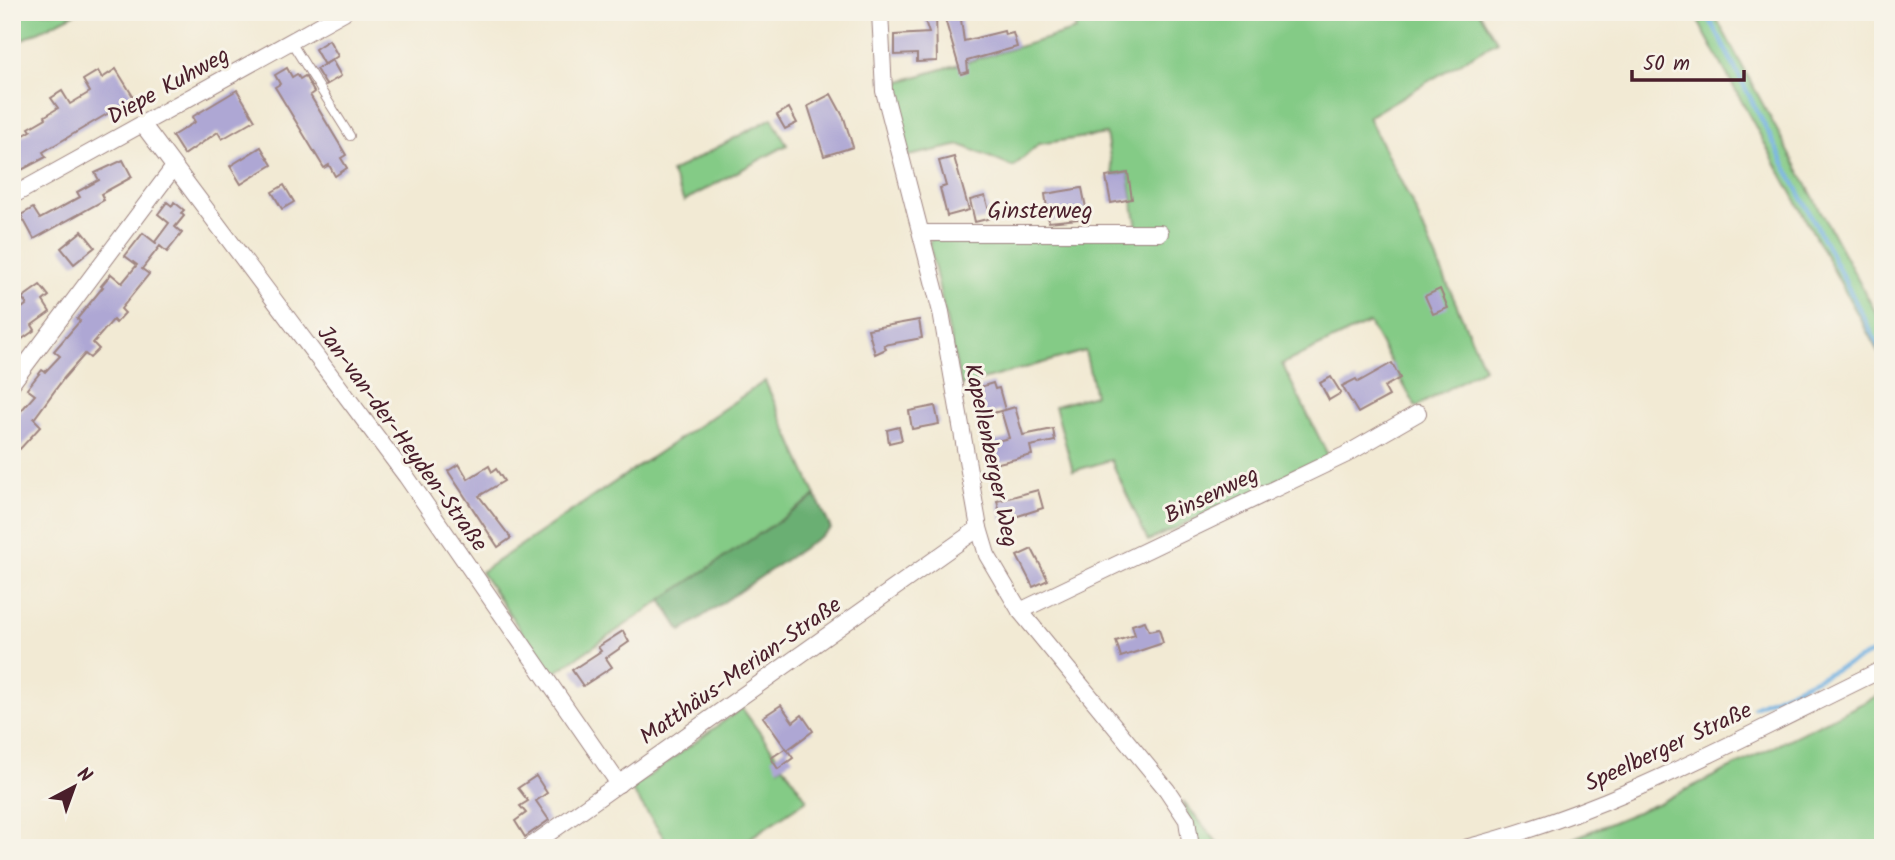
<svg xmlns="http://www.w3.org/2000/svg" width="1895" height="860" viewBox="0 0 1895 860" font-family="Kalam,sans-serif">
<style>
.green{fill:#84cb86;stroke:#677558;stroke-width:2}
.forest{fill:#6baf73;stroke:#5a674f;stroke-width:2}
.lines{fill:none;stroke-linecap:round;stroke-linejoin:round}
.stream{stroke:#6caee0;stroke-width:4.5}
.building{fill:#aea7d4}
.lane-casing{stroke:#9e8480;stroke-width:10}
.street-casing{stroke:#9e8480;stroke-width:18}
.lane{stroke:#fff;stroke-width:8}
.street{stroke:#fff;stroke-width:16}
.labels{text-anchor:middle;stroke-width:6;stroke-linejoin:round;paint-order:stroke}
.street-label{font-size:23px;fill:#4a1f2b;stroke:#f7f3e8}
</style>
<rect width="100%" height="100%" fill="#f7f3e8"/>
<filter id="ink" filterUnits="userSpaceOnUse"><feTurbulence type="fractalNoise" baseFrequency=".0143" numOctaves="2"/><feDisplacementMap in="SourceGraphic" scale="14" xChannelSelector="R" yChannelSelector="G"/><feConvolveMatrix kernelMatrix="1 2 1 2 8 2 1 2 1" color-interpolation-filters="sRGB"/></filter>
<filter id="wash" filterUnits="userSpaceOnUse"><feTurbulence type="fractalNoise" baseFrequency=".00686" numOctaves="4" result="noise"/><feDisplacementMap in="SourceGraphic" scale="28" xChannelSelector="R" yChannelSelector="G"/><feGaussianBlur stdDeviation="1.57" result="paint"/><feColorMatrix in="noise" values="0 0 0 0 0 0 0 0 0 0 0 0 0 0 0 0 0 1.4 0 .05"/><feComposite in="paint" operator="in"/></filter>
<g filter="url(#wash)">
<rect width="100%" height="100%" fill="#f2ead4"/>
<!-- green -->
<g class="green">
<polygon points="12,12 78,12 12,45"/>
<polygon points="1071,12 1479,12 1497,41 1368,117 1413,205 1484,368 1416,407 1369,323 1282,364 1329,457 1148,541 1111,460 1073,471 1055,406 1095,395 1085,351 961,386 929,243 933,237 1137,228 1128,173 1113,175 1106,134 1039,144 1013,167 961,145 908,156 891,84 1076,30"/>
<polygon points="1693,12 1713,12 1883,326 1883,361"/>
<polygon points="772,118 787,145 684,201 671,172"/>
<polygon points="765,381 816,496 551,675 481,572"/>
<polygon points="1883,693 1883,848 1550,848 1659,803"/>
<polygon points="742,708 776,755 779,768 783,765 807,800 735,848 671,848 631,789"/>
<polygon points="1183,801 1222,848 1198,848"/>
</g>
<!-- forest -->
<polygon class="forest" points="816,496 831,529 681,631 661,600"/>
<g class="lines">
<!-- stream -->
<g class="stream">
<polyline points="1706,12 1883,355"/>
<polyline points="1754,707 1883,648"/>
</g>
</g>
<g id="blocks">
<!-- building -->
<g class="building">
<polygon points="922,12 936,12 937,61 917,62 917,54 895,55 895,35 929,33"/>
<polygon points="943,12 960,12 964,41 1004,31 1005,35 1013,33 1017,47 967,61 968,72 961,74"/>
<polygon points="329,40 338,56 324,65 315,49"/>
<polygon points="332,60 341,76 326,85 316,69"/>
<polygon points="287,68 292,77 297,74 300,79 305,76 314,92 310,95 346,155 341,158 347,168 335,176 329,165 324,168 275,87 280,84 275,75"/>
<polygon points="116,69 134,98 43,152 46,157 12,175 12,142 31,131 29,128 46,118 45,116 58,108 51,98 62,91 70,104 90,92 83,80 98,71 102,78"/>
<polygon points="237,90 255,120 222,139 218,132 184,155 172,136 195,122 192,117"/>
<polygon points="831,94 844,118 853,147 824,156 808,106"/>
<polygon points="789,108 797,123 785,129 777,115"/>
<polygon points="261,147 272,165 241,184 230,166"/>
<polygon points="954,157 969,210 947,216 940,188 946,186 939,161"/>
<polygon points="123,160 132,177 101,194 104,200 34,239 21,215 33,208 40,219 80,197 77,192 99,180 95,173"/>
<polygon points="1128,173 1132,199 1111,203 1106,177"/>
<polygon points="284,185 294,202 282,209 272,192"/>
<polygon points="1082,188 1088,218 1049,222 1045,194"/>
<polygon points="985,196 991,218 975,222 970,200"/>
<polygon points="167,202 172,206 174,202 184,210 181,213 184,216 175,227 182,233 167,252 160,246 142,269 149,274 121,309 125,313 116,323 113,320 93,343 99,349 90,358 85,354 64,378 34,419 41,426 20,449 12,443 12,421 35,395 27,389 42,370 45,372 60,356 54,351 80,321 77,319 103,287 101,286 111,274 122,283 137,265 125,256 143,233 157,244 155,242 169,223 158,214"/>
<polygon points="82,231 95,247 74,264 61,248"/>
<polygon points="40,285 49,296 43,301 50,312 32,325 35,330 12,346 12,316 27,304 22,298"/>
<polygon points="1440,289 1448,308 1433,314 1425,296"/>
<polygon points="919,320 922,338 884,345 886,349 875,354 868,329"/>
<polygon points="1392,363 1400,378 1384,387 1389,396 1358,413 1342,386 1356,379 1358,382"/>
<polygon points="1331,377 1341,393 1329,400 1320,383"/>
<polygon points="993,383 995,389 999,388 1005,410 1015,407 1023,435 1053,429 1055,441 1030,446 1032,455 990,465 985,444 1009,438 1001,411 1004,410 982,416 976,395 979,394 977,388"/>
<polygon points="935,406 939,424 912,429 909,411"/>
<polygon points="899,427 902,440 889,443 887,430"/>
<polygon points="459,464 468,479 489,466 492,472 496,469 504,481 479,496 511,538 498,547 448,471"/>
<polygon points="1038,490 1043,508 1002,521 997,501"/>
<polygon points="1032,549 1048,580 1033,587 1017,556"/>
<polygon points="1145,621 1149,631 1159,629 1163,643 1121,657 1116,641 1135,635 1132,625"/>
<polygon points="623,631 629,642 606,658 612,667 583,686 572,670 601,651 598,647"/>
<polygon points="781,705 793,722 802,715 813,731 787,750 763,717"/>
<polygon points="786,748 793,758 778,769 771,758"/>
<polygon points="536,776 547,793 536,801 549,820 525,837 515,821 526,813 520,806 528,801 518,788"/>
</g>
</g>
</g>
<g filter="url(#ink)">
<use href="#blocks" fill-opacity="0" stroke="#9e8480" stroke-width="2"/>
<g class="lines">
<!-- lane casing -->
<g class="lane-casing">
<polyline id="lane" points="291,42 350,136"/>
</g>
<!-- street casing -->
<g class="street-casing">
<g id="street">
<polyline points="880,12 884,91 941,312 979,528 987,555 1020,611 1167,790 1187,820 1191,848"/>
<polyline points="143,125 406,476 619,784"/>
<polyline points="12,196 344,12"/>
<polyline points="921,233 1160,233"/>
<polyline points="12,383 174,167"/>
<polyline points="1020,611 1345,455 1418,413"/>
<polyline points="528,848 979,528"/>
<path d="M 1465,848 C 1613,811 1746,735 1883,669"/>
</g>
</g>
<!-- lane -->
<use href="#lane" class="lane"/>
<!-- street -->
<use href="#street" class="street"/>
</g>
</g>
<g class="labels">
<!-- street labels -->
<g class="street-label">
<text transform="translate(168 85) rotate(-29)" y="8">Diepe Kuhweg</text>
<text x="1040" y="218">Ginsterweg</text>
<text transform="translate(403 438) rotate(54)" y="8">Jan-van-der-Heyden-Straße</text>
<text transform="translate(992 455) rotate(78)" y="8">Kapellenberger Weg</text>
<text transform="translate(1211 494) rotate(-26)" y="8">Binsenweg</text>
<text transform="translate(740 670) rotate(-35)" y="8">Matthäus-Merian-Straße</text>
<text transform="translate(1668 746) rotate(-25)" y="8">Speelberger Straße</text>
</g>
</g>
<!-- margin -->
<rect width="1895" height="860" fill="none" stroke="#f7f3e8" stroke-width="42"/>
<!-- north arrow -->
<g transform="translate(74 787) rotate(41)" stroke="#f7f3e8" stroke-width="5" paint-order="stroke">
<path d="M0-5L12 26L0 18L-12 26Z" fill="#4a1f2b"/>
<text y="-10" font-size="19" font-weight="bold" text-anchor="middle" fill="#4a1f2b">N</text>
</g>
<!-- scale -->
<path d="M1632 70v10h112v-10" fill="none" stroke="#4a1f2b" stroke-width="3.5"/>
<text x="1643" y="70" font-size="21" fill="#4a1f2b" stroke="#f7f3e8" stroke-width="5" paint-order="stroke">50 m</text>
</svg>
